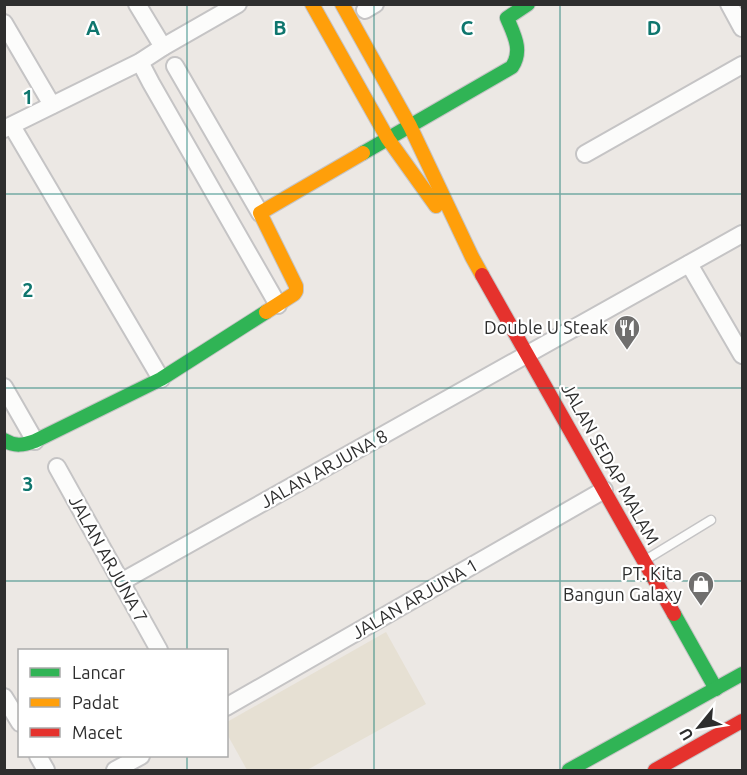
<svg xmlns="http://www.w3.org/2000/svg" width="747" height="775" viewBox="0 0 747 775" font-family="Ubuntu,sans-serif">
<style>
.education{fill:#e6e0d3}
.lines{fill:none;stroke-linecap:round;stroke-linejoin:round}
.lane-casing{stroke:#c5c4c5;stroke-width:11}
.street-casing{stroke:#c5c4c5;stroke-width:20}
.fast-casing{stroke:#c5c4c5;stroke-width:16}
.slow-casing{stroke:#c5c4c5;stroke-width:16}
.jam-casing{stroke:#c5c4c5;stroke-width:16}
.lane{stroke:#fcfcfb;stroke-width:8}
.street{stroke:#fcfcfb;stroke-width:16}
.fast{stroke:#30b455;stroke-width:14}
.slow{stroke:#ff9f0a;stroke-width:14}
.jam{stroke:#e5322d;stroke-width:14}
.grid{fill:none;stroke:#0f766e;stroke-width:1.5;stroke-opacity:0.55}
.labels{text-anchor:middle;stroke-width:4.5;stroke-linejoin:round;paint-order:stroke}
.poi-label{font-size:18px;fill:#2e2e2e;stroke:#fff;text-anchor:end}
.street-label{font-size:18px;fill:#2e2e2e;stroke:#fff}
.grid-label{font-size:20px;text-anchor:middle;font-weight:bold;fill:#0f766e;stroke:#fff;stroke-width:4.5;stroke-linejoin:round;paint-order:stroke}
</style>
<rect width="100%" height="100%" fill="#ece8e4"/>
<!-- education -->
<polygon class="education" points="386,632 426,704 307,770 247,770 227,734 227,722"/>
<g class="lines">
<!-- lane casing -->
<g class="lane-casing">
<polyline id="lane" points="647,559 711,520"/>
</g>
<!-- street casing -->
<g class="street-casing">
<g id="street">
<polyline points="137,4 163,47"/>
<polyline points="729,4 742,28"/>
<polyline points="365,10 375,4"/>
<polyline points="4,23 52,105"/>
<polyline points="140,62 151,83 278,305"/>
<polyline points="175,66 260,213"/>
<polyline points="12,126 161,379"/>
<polyline points="4,129 140,62 163,47 238,4"/>
<polyline points="585,154 742,65"/>
<polyline points="689,264 742,355"/>
<polyline points="4,387 35,441"/>
<polyline points="57,467 159,650"/>
<polyline points="121,582 742,234"/>
<polyline points="4,697 20,723"/>
<polyline points="226,707 604,490"/>
<polyline points="38,756 46,770"/>
<polyline points="115,770 141,756"/>
</g>
</g>
<!-- fast casing -->
<g class="fast-casing">
<g id="fast">
<path d="M 363,153 L 512,67 C 523,50 514,35 507,18 L 528,4"/>
<path d="M 4,440 C 15,447 24,445 35,441 L 161,379 L 266,312"/>
<polyline points="674,614 716,689"/>
<polyline points="569,770 742,674"/>
</g>
</g>
<!-- slow casing -->
<g class="slow-casing">
<g id="slow">
<polyline points="312,4 388,139 436,206"/>
<polyline points="342,4 410,126 472,257 482,275"/>
<polyline points="266,312 294,294 296,291 296,286 260,213 363,153"/>
</g>
</g>
<!-- jam casing -->
<g class="jam-casing">
<g id="jam">
<polyline points="482,275 674,614"/>
<polyline points="655,770 742,721"/>
</g>
</g>
<!-- lane -->
<use href="#lane" class="lane"/>
<!-- street -->
<use href="#street" class="street"/>
<!-- fast -->
<use href="#fast" class="fast"/>
<!-- slow -->
<use href="#slow" class="slow"/>
<!-- jam -->
<use href="#jam" class="jam"/>
</g>
<!-- grid -->
<path class="grid" d="M 187,4 L 187,650M 374,4 L 374,770M 560,4 L 560,770M 4,194 L 742,194M 4,388 L 742,388M 4,581 L 742,581M 187,756 L 187,770"/>
<!-- icons -->
<defs>
<g id="restaurant-pin" transform="scale(1.35)"><path d="M0 17L-7.5 6A9.5 9.5 0 1 1 7.5 6Z" fill="#706f6e" stroke="#fff"/><path d="M-5-6h1v4h1v-4h1v4h1v-4h1v5L-1.5 .5V6h-2V.5L-5-1ZM5-6V6H3V1.5H1.5Q1.5-4 5-6Z" fill="#fff"/></g>
<g id="shop-pin" transform="scale(1.35)"><path d="M0 17L-7.5 6A9.5 9.5 0 1 1 7.5 6Z" fill="#706f6e" stroke="#fff"/><path d="M-5-2.5h2.3a2.7 3.5 0 0 1 5.4 0H5L5.5 6h-11ZM-1.5-2.5h3a1.5 2.3 0 0 0-3 0Z" fill="#fff"/></g>
</defs>
<g fill-rule="evenodd">
<use href="#restaurant-pin" x="627" y="328"/>
<use href="#shop-pin" x="701" y="584"/>
</g>
<g class="labels">
<!-- poi labels -->
<g class="poi-label">
<text x="608" y="334">Double U Steak</text>
<text x="682" y="580">PT. Kita<tspan x="682" dy="21">Bangun Galaxy</tspan></text>
</g>
<!-- street labels -->
<g class="street-label">
<text transform="translate(610 464) rotate(61)" y="6">JALAN SEDAP MALAM</text>
<text transform="translate(324 469) rotate(-29)" y="6">JALAN ARJUNA 8</text>
<text transform="translate(108 559) rotate(61)" y="6">JALAN ARJUNA 7</text>
<text transform="translate(415 599) rotate(-30)" y="6">JALAN ARJUNA 1</text>
</g>
</g>
<g class="grid-label">
<text x="93" y="35">A</text>
<text x="280" y="35">B</text>
<text x="467" y="35">C</text>
<text x="654" y="35">D</text>
<text x="28" y="104">1</text>
<text x="28" y="297">2</text>
<text x="28" y="491">3</text>
</g>
<!-- border -->
<rect width="747" height="775" fill="none" stroke="#2e2e2e" stroke-width="12"/>
<!-- legend -->
<rect x="18" y="649" width="210" height="108" fill="#ffffff" stroke="#ababab" stroke-width="1.5"/>
<rect x="30" y="668" width="30" height="9" fill="#30b455" stroke="#ababab" stroke-width="1.5"/>
<text x="72" y="679" font-size="18" fill="#2e2e2e">Lancar</text>
<rect x="30" y="698" width="30" height="9" fill="#ff9f0a" stroke="#ababab" stroke-width="1.5"/>
<text x="72" y="709" font-size="18" fill="#2e2e2e">Padat</text>
<rect x="30" y="728" width="30" height="9" fill="#e5322d" stroke="#ababab" stroke-width="1.5"/>
<text x="72" y="739" font-size="18" fill="#2e2e2e">Macet</text>
<!-- north arrow -->
<g transform="translate(699 727) rotate(240)" stroke="#ffffff" stroke-width="4.5" paint-order="stroke">
<path d="M0-4.5L10 22L0 15L-10 22Z" fill="#2e2e2e"/>
<text y="-9" font-size="16" font-weight="bold" text-anchor="middle" fill="#2e2e2e">U</text>
</g>
</svg>
